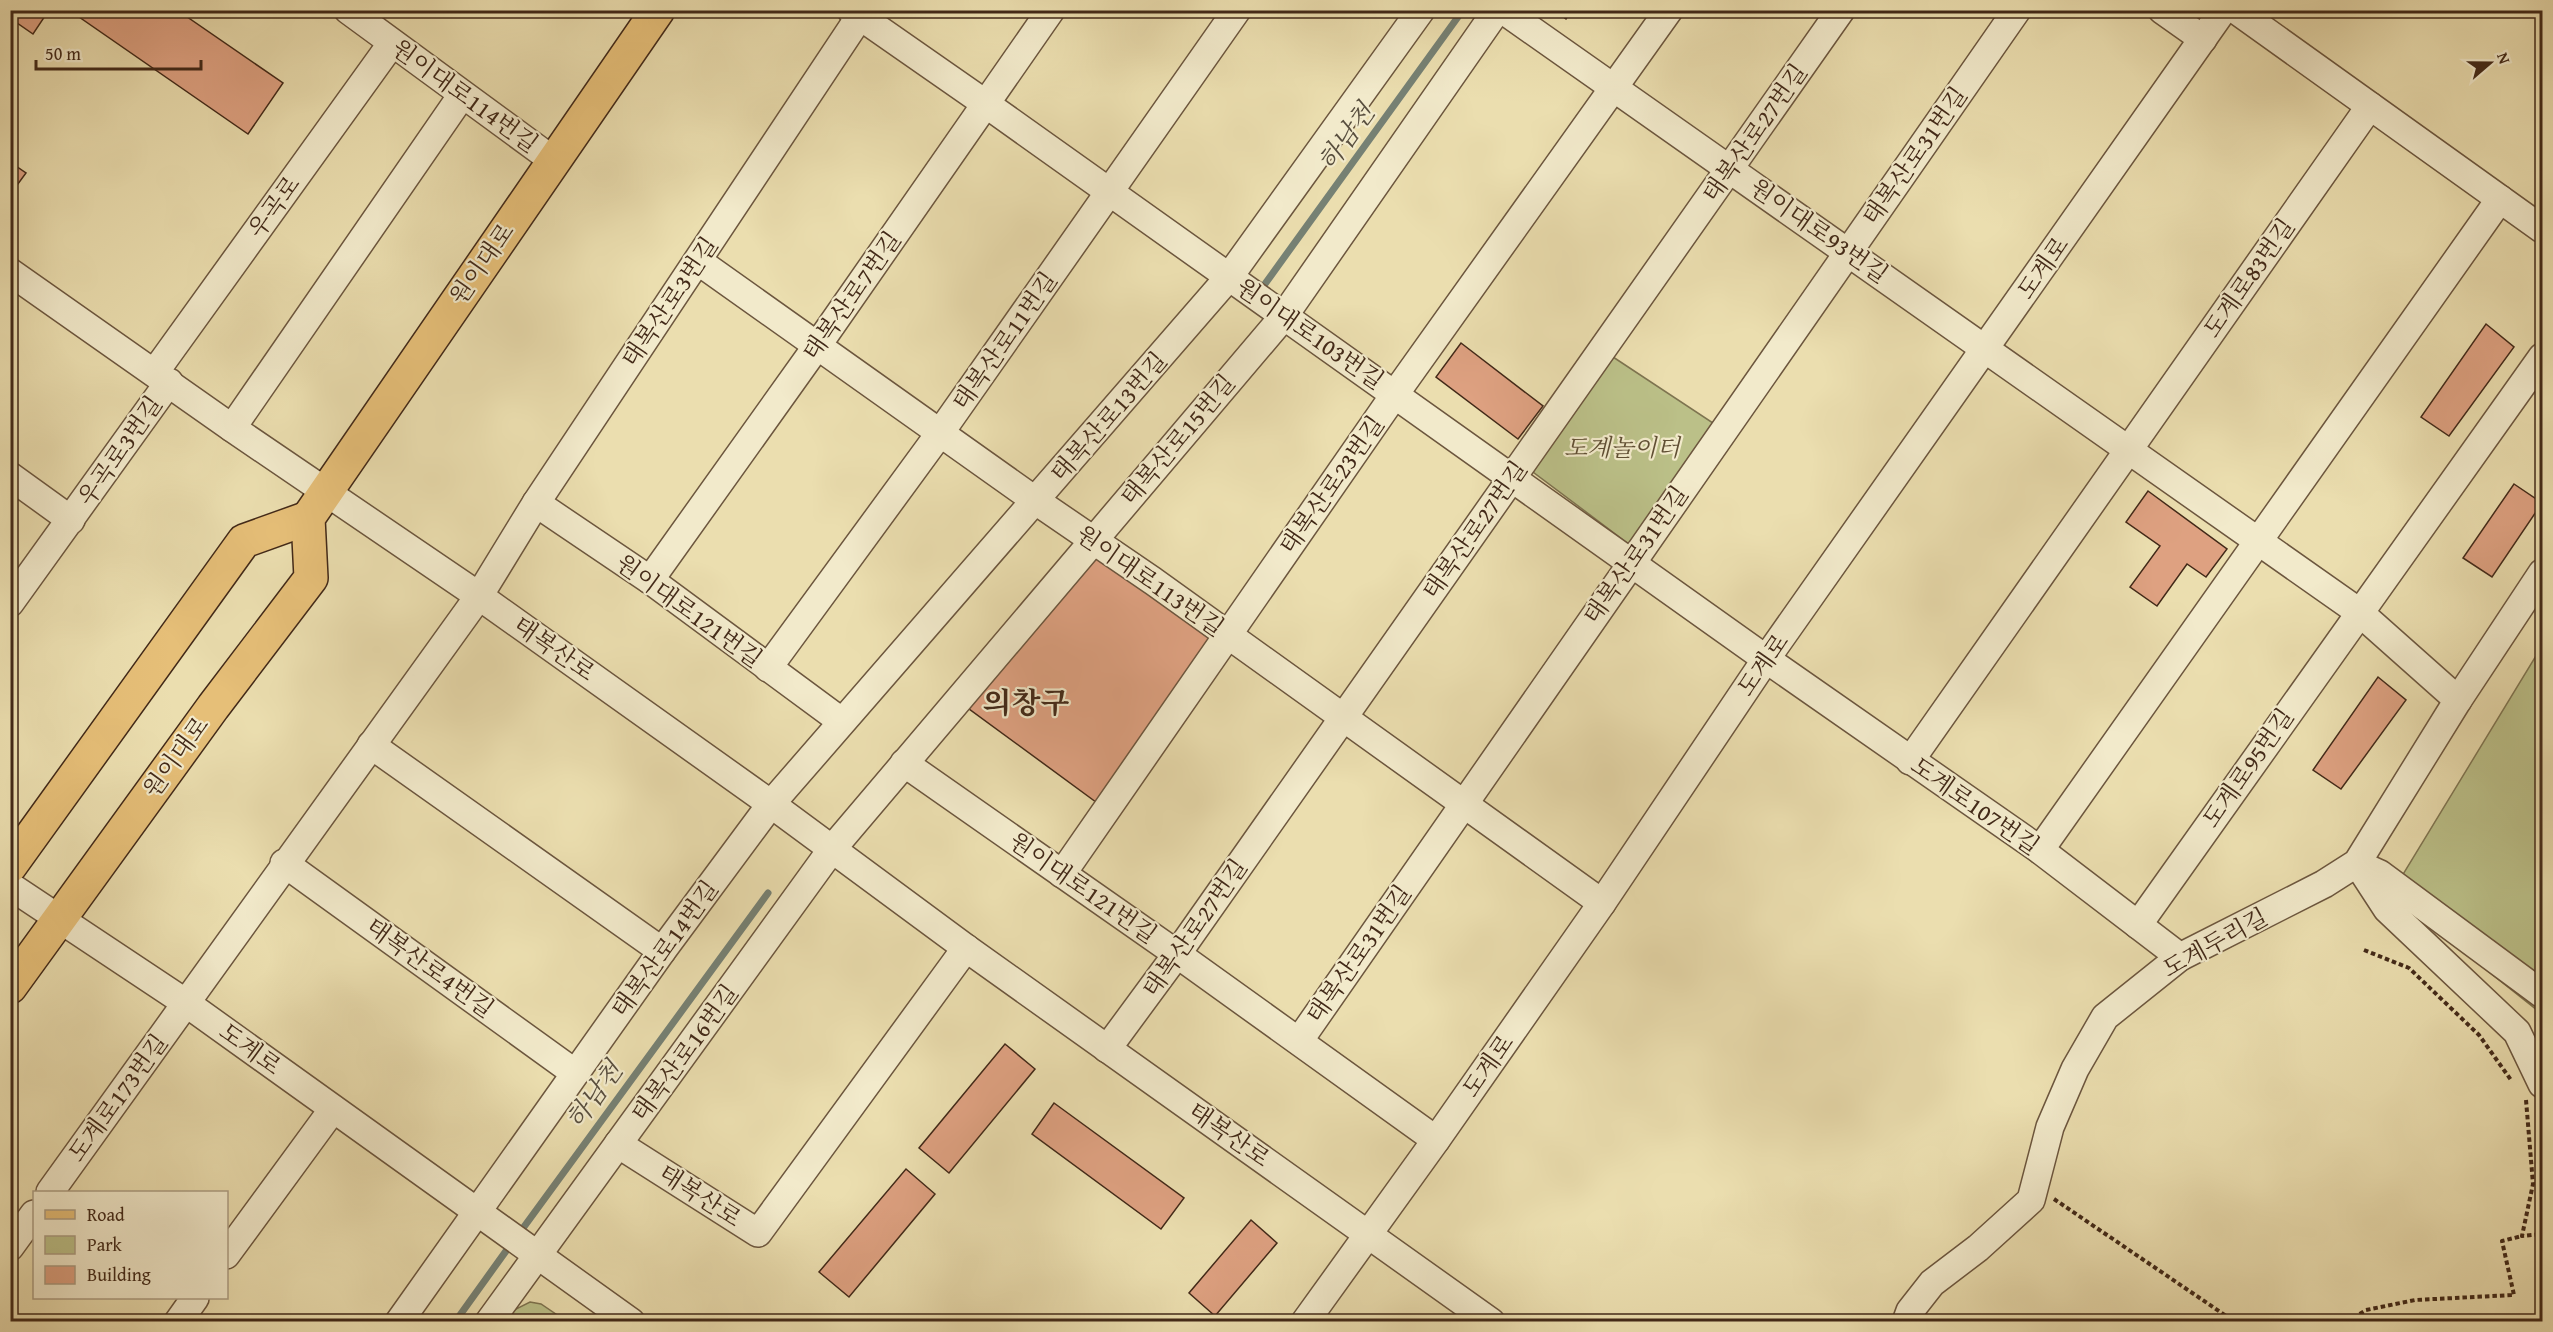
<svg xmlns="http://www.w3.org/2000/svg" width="2553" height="1332" viewBox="0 0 2553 1332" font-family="'Gentium Book Plus','Noto Serif KR',serif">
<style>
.green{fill:#bbc088;stroke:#7e7450;stroke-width:1.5}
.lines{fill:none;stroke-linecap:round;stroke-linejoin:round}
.stream{stroke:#768174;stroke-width:7}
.building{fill:#dea181;stroke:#422918;stroke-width:1.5}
.minor-casing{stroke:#6c563e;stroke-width:30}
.major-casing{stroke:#422918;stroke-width:36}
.path{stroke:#422918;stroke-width:4;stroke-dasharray:4.5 3;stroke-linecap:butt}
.minor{stroke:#f2eacb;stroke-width:27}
.major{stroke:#e6bf78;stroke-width:33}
.labels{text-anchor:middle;stroke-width:4.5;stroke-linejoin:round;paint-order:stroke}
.street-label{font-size:24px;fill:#422918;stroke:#f2eacb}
.park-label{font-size:24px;font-style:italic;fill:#604f34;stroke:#f2eacb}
.water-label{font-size:26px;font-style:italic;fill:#584e3e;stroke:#f2eacb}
.district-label{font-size:30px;font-weight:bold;fill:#422918;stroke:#f2eacb}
</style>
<rect width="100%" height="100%" fill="#ebdeaf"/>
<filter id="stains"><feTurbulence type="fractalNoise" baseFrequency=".00333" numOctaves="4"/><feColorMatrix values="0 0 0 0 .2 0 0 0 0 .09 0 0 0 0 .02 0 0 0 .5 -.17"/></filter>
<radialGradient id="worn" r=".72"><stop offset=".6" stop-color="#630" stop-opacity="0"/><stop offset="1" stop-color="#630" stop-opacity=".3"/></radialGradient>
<!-- green -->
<g class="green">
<polygon points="1610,355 1713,423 1630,545 1533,472"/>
<polygon points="2542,646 2542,1014 2391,894"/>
<polygon points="530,1302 541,1304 566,1321 507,1321 514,1310"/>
</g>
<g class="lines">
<!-- stream -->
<g class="stream">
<polyline points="1262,288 1463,10"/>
<polyline points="518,1235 768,893"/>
<polyline points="455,1322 511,1244"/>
</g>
</g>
<!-- building -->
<g class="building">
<polygon points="10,10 49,10 33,34 10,18"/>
<polygon points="69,10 177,10 283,83 248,134"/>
<polygon points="1554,10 1572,10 1566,19"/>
<polygon points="10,162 26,173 12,192 10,192"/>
<polygon points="2486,324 2514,347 2449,436 2421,417"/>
<polygon points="1461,343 1543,406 1518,439 1436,377"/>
<polygon points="2514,484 2542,503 2492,577 2463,558"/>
<polygon points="2148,491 2227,549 2206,577 2187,564 2157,606 2130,587 2160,546 2126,522"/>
<polygon points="1096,545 1221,634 1100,805 961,703"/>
<polygon points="2378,677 2406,700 2341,789 2313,770"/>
<polygon points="1005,1044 1035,1069 949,1173 919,1148"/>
<polygon points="1054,1103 1184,1198 1161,1229 1032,1134"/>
<polygon points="906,1169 935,1194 849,1297 819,1272"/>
<polygon points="1251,1220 1277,1243 1215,1316 1189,1293"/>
</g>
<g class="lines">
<!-- minor casing -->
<g class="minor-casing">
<g id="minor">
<polyline points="348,10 554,161"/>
<polyline points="851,10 986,104 1766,659 2040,850 2180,957"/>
<polyline points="1503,10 2359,612 2458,700"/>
<polyline points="2162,10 2203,39"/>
<polyline points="2236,10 2542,229"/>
<polyline points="698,261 1036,501 1153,581 1602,903"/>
<polyline points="10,272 232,428 479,596 771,804 966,948 1491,1322"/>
<polyline points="155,372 392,43"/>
<polyline points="232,428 462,95"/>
<polyline points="10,476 71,520"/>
<polyline points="536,503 650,580 841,721"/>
<polyline points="650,580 817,346 1051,10"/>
<polyline points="10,603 169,382"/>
<polyline points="768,668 940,433 1237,10"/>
<polyline points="371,745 662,951"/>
<polyline points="1910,761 2370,106"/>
<polyline points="904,763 1177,954 1436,1140"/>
<polyline points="2040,850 2500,199"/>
<polyline points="284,863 575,1073"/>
<polyline points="2357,863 2387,909 2517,1032 2542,1084"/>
<polyline points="2360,865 2380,874 2542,994"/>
<polyline points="1062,874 1395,394 1669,10"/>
<polyline points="10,886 186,1003 631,1322"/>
<polyline points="2138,925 2542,357"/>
<polyline points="1299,1041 2017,10"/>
<polyline points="1107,1049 1177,954 1841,10"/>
<polyline points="618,1144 758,1233 966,948"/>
<polyline points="50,1192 479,596 536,503 864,10"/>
<polyline points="10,1247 34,1214"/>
<polyline points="226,1255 333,1109"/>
<polyline points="178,1322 195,1298"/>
<polyline points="399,1322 662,951 771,804 1229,277 1421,10"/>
<polyline points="489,1322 832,849 1284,316 1497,10"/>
<polyline points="1305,1322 1436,1140 1602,903 1766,659 2223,10"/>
<polyline points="1906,1322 1910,1311 1932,1283 1978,1248 2031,1200 2050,1127 2075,1069 2105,1017 2180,957 2324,884 2357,863 2458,700 2542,573"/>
</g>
</g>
<!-- major casing -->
<g class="major-casing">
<g id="major">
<polyline points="10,866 244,541 308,518"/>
<polyline points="10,987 213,707 311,578 308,518 658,10"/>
</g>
</g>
<!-- path -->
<g class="path">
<polyline points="2364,950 2409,968 2479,1035 2511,1080"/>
<polyline points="2526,1100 2533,1184 2522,1236 2542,1234"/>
<polyline points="2054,1199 2235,1322"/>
<polyline points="2347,1322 2366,1310 2415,1300 2514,1295 2502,1241 2522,1236"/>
</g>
<!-- minor -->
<use href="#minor" class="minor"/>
<!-- major -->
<use href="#major" class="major"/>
</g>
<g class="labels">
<!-- street labels -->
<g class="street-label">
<text transform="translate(465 96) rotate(36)" y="8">원이대로114번길</text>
<text transform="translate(1755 133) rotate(-55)" y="8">태복산로27번길</text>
<text transform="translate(1915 156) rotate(-55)" y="8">태복산로31번길</text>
<text transform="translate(274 207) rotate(-54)" y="8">우곡로</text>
<text transform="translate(1819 231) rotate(35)" y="8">원이대로93번길</text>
<text transform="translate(482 264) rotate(-55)" y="8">원이대로</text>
<text transform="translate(2043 268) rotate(-55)" y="8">도계로</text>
<text transform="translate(2249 278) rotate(-55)" y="8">도계로83번길</text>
<text transform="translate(852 296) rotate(-55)" y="8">태복산로7번길</text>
<text transform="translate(670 302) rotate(-56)" y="8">태복산로3번길</text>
<text transform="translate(1310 334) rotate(35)" y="8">원이대로103번길</text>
<text transform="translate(1005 341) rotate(-55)" y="8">태복산로11번길</text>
<text transform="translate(1109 417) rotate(-49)" y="8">태복산로13번길</text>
<text transform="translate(1178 440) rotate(-50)" y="8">태복산로15번길</text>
<text transform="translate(120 451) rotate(-55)" y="8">우곡로3번길</text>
<text transform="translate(1332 485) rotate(-55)" y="8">태복산로23번길</text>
<text transform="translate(1475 530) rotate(-55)" y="8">태복산로27번길</text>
<text transform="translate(1636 555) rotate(-55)" y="8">태복산로31번길</text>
<text transform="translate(1150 581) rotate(35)" y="8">원이대로113번길</text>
<text transform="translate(689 611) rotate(36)" y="8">원이대로121번길</text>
<text transform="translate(554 649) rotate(35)" y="8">태복산로</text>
<text transform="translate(1763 665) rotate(-55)" y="8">도계로</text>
<text transform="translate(176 757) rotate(-54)" y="8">원이대로</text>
<text transform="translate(2248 768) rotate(-55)" y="8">도계로95번길</text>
<text transform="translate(1975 806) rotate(35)" y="8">도계로107번길</text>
<text transform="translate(1083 888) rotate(35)" y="8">원이대로121번길</text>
<text transform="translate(1195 928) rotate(-55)" y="8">태복산로27번길</text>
<text transform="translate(2215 943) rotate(-29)" y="8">도계두리길</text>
<text transform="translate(665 949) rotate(-54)" y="8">태복산로14번길</text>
<text transform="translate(1359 954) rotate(-55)" y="8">태복산로31번길</text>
<text transform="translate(430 968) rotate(36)" y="8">태복산로4번길</text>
<text transform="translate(250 1049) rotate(36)" y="8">도계로</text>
<text transform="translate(685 1053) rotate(-54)" y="8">태복산로16번길</text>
<text transform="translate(1488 1066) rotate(-55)" y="8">도계로</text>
<text transform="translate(118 1098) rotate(-54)" y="8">도계로173번길</text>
<text transform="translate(1229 1135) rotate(35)" y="8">태복산로</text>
<text transform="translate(700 1196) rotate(33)" y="8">태복산로</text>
</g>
<!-- park labels -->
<g class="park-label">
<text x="1622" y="456">도계놀이터</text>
</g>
<!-- water labels -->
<g class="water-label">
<text transform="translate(1346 137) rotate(-54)" y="9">하남천</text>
<text transform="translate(594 1095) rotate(-54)" y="9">하남천</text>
</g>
<!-- district labels -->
<g class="district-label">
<text x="1026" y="713">의창구</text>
</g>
</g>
<!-- margin -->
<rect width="2553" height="1332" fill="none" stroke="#ebdeaf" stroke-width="36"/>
<rect x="12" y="12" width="2529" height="1308" fill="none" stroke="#422918" stroke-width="3"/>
<rect x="18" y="18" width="2517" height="1296" fill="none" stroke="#422918" stroke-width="1.5"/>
<!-- legend -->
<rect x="33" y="1191" width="195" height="108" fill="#f2eacb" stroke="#ac9d83" stroke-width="1.5"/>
<rect x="45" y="1210" width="30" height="9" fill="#e6bf78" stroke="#ac9d83" stroke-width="1.5"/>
<text x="87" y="1221" font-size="18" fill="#422918">Road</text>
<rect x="45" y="1236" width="30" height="18" fill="#bbc088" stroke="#ac9d83" stroke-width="1.5"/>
<text x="87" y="1251" font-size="18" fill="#422918">Park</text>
<rect x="45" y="1266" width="30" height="18" fill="#dea181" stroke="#ac9d83" stroke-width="1.5"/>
<text x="87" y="1281" font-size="18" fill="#422918">Building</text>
<!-- north arrow -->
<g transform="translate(2490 63) rotate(70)" stroke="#f2eacb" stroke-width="4.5" paint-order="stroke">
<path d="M0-4.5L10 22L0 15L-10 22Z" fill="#422918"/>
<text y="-9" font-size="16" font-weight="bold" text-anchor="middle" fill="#422918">N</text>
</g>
<!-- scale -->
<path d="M36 60v9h165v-9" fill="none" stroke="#422918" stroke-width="3"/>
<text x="45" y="60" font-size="18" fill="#422918" stroke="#f2eacb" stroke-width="4.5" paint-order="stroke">50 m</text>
<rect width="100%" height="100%" filter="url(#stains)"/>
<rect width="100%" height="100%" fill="url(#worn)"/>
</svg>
